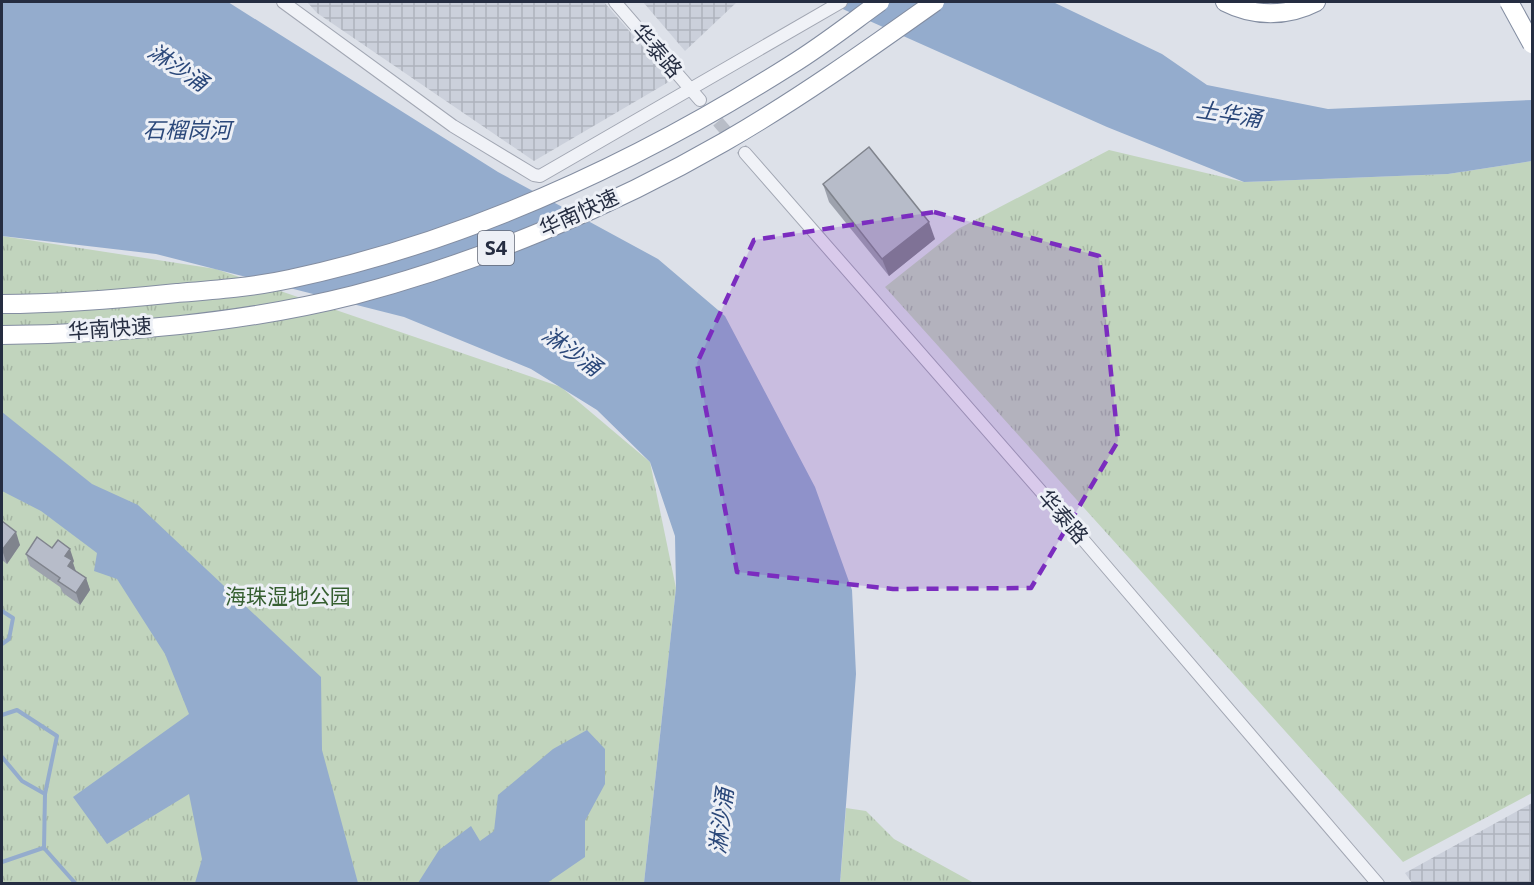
<svg xmlns="http://www.w3.org/2000/svg" width="1534" height="885" viewBox="0 0 1534 885" font-family="'Open Sans','Noto Sans SC',sans-serif">
<style>
.industrial{fill:url(#industrial-grid)}
.park{fill:url(#park-tufts)}
.water{fill:#94accd}
.lines{fill:none;stroke-linecap:round;stroke-linejoin:round}
.stream{stroke:#94accd;stroke-width:4}
.minor-tunnel{stroke:#b8bdc7;stroke-width:12;stroke-dasharray:12 6;stroke-linecap:butt}
.minor-casing{stroke:#a2a7b3;stroke-width:14}
.highway-casing{stroke:#838da1;stroke-width:20}
.minor{stroke:#f0f2f7;stroke-width:12}
.highway{stroke:#fff;stroke-width:18}
.highway-bridge-casing{stroke:#838da1;stroke-width:20;stroke-linecap:butt}
.highway-bridge{stroke:#fff;stroke-width:18}
.wall{fill:#9da2ad}
.shaded-wall{fill:#80848d}
.building{fill:#b7bcc9;stroke:#80848d;stroke-width:1.5}
.marked{fill:#7b2cbf;fill-opacity:0.2;stroke:#7b2cbf;stroke-width:4.5;stroke-dasharray:12 8;stroke-linejoin:round}
.labels{text-anchor:middle;stroke-width:6;stroke-linejoin:round;paint-order:stroke}
.shield{fill:#edf0f6;stroke:#616877;stroke-width:1.5}
.shield-label{font-size:20px;font-weight:bold;fill:#252d41}
.street-label{font-size:21px;fill:#252d41;stroke:#edf0f6}
.park-label{font-size:21px;fill:#365f31;stroke:#edf0f6}
.water-label{font-size:22px;font-style:italic;fill:#2b487a;stroke:#edf0f6}
</style>
<defs>
<pattern id="industrial-grid" width="8" height="8" patternUnits="userSpaceOnUse" patternTransform="scale(1.5)"><rect width="8" height="8" fill="#cbd0db"/><path d="M0 4h8M4 0v8" fill="none" stroke="#aeb3bd"/></pattern>
<pattern id="park-tufts" width="24" height="20" patternUnits="userSpaceOnUse" patternTransform="scale(1.5)"><rect width="24" height="20" fill="#c1d4bd"/><path d="M3 7l-1-3M5 7V3M7 7l1-3M15 17l-1-3M17 17v-4M19 17l1-3" fill="none" stroke="#a6b6a4"/></pattern>
</defs>
<rect width="100%" height="100%" fill="#dde1e9"/>
<!-- industrial -->
<g class="industrial">
<polygon points="307,2 604,2 672,80 534,161 317,13"/>
<polygon points="643,2 737,2 685,51"/>
<polygon points="1532,803 1532,883 1412,883 1405,873"/>
</g>
<!-- park -->
<g class="park">
<polygon points="1109,150 1244,182 1448,174 1532,161 1532,793 1403,862 885,287 958,229"/>
<polygon points="2,236 216,269 561,387 650,462 676,588 644,883 2,884"/>
<polygon points="846,808 866,811 894,839 974,883 840,884"/>
</g>
<!-- water -->
<g class="water">
<polygon points="2,2 228,2 498,172 658,259 725,316 815,487 852,590 856,674 840,883 644,883 676,588 675,536 650,462 597,410 531,369 404,317 156,254 2,236"/>
<polygon points="827,2 1053,2 1162,54 1207,85 1328,109 1532,100 1532,161 1448,174 1244,182 1107,127"/>
<polygon points="2,412 92,484 138,505 321,677 322,750 358,883 195,883 202,859 189,794 107,844 73,797 189,714 165,654 117,579 94,571 97,553 41,511 2,491"/>
<polygon points="587,730 605,749 605,784 585,821 585,857 547,883 418,883 439,850 471,826 480,841 494,831 498,795 553,749"/>
</g>
<g class="lines">
<!-- stream -->
<g class="stream">
<polyline points="2,611 13,618 9,639 2,644"/>
<polyline points="2,715 17,710 57,736 45,794"/>
<polyline points="2,757 22,781 45,794 44,848 76,884"/>
<polyline points="2,862 43,848"/>
</g>
<!-- minor-tunnel -->
<polyline class="minor-tunnel" points="706,108 745,153"/>
<!-- minor casing -->
<g class="minor-casing">
<g id="minor">
<polyline points="283,2 453,126 534,175 540,176 841,2"/>
<polyline points="615,2 700,100"/>
<polyline points="745,153 1080,536 1378,884"/>
</g>
</g>
<!-- highway casing -->
<g class="highway-casing">
<path id="highway" d="M 1225,2 C 1254,17 1287,17 1316,2"/>
</g>
<!-- minor -->
<use href="#minor" class="minor"/>
<!-- highway -->
<use href="#highway" class="highway"/>
<!-- highway-bridge casing -->
<g class="highway-bridge-casing">
<g id="highway-bridge">
<polyline points="1509,2 1532,44"/>
<path d="M 2,304 C 60,304 119,299 177,293 C 215,290 254,287 290,279 C 468,241 638,162 791,65 C 822,46 851,23 880,2"/>
<path d="M 2,335 C 115,334 244,323 354,295 C 480,262 611,207 724,142 C 797,100 866,51 935,2"/>
</g>
</g>
<!-- highway-bridge -->
<use href="#highway-bridge" class="highway-bridge"/>
</g>
<!-- wall -->
<g class="wall">
<polygon points="823,184 935,239 889,276 829,202"/>
<polygon points="2,521 20,545 7,564 2,560"/>
<polygon points="26,554 74,561 73,563 76,571 86,578 90,590 80,605 63,593 60,587 30,566"/>
</g>
<!-- shaded-wall -->
<g class="shaded-wall">
<polygon points="929,222 935,239 889,276 882,259"/>
<polygon points="16,532 20,545 7,564 2,550"/>
<polygon points="70,549 74,561 73,563 76,572 68,566 65,556"/>
<polygon points="86,578 90,590 80,605 76,593"/>
</g>
<!-- building -->
<g class="building">
<polygon points="869,147 929,222 882,259 823,184"/>
<polygon points="2,521 16,532 2,550"/>
<polygon points="37,537 52,548 58,540 70,549 65,556 72,560 68,566 86,578 76,593 58,581 60,578 26,554"/>
</g>
<!-- marked area -->
<path class="marked" d="M 934,212 L 1099,256 L 1118,441 L 1031,588 L 893,589 L 737,572 L 697,363 L 754,240 Z"/>
<g class="labels">
<!-- shield labels -->
<rect class="shield" x="478" y="231" width="36" height="34" rx="4.5"/>
<g class="shield-label">
<text x="496" y="255">S4</text>
</g>
<!-- street labels -->
<g class="street-label">
<text transform="translate(657 51) rotate(49)" y="7">华泰路</text>
<text transform="translate(579 213) rotate(-24)" y="7">华南快速</text>
<text transform="translate(110 329) rotate(-4)" y="7">华南快速</text>
<text transform="translate(1063 517) rotate(49)" y="7">华泰路</text>
</g>
<!-- park labels -->
<g class="park-label">
<text x="288" y="604">海珠湿地公园</text>
</g>
<!-- water labels -->
<g class="water-label">
<text transform="translate(178 67) rotate(34)" y="8">淋沙涌</text>
<text transform="translate(1229 114) rotate(9)" y="8">土华涌</text>
<text x="187" y="138">石榴岗河</text>
<text transform="translate(572 351) rotate(36)" y="8">淋沙涌</text>
<text transform="translate(721 821) rotate(-83)" y="8">淋沙涌</text>
</g>
</g>
<!-- border -->
<rect width="1534" height="885" fill="none" stroke="#252d41" stroke-width="6"/>
</svg>
